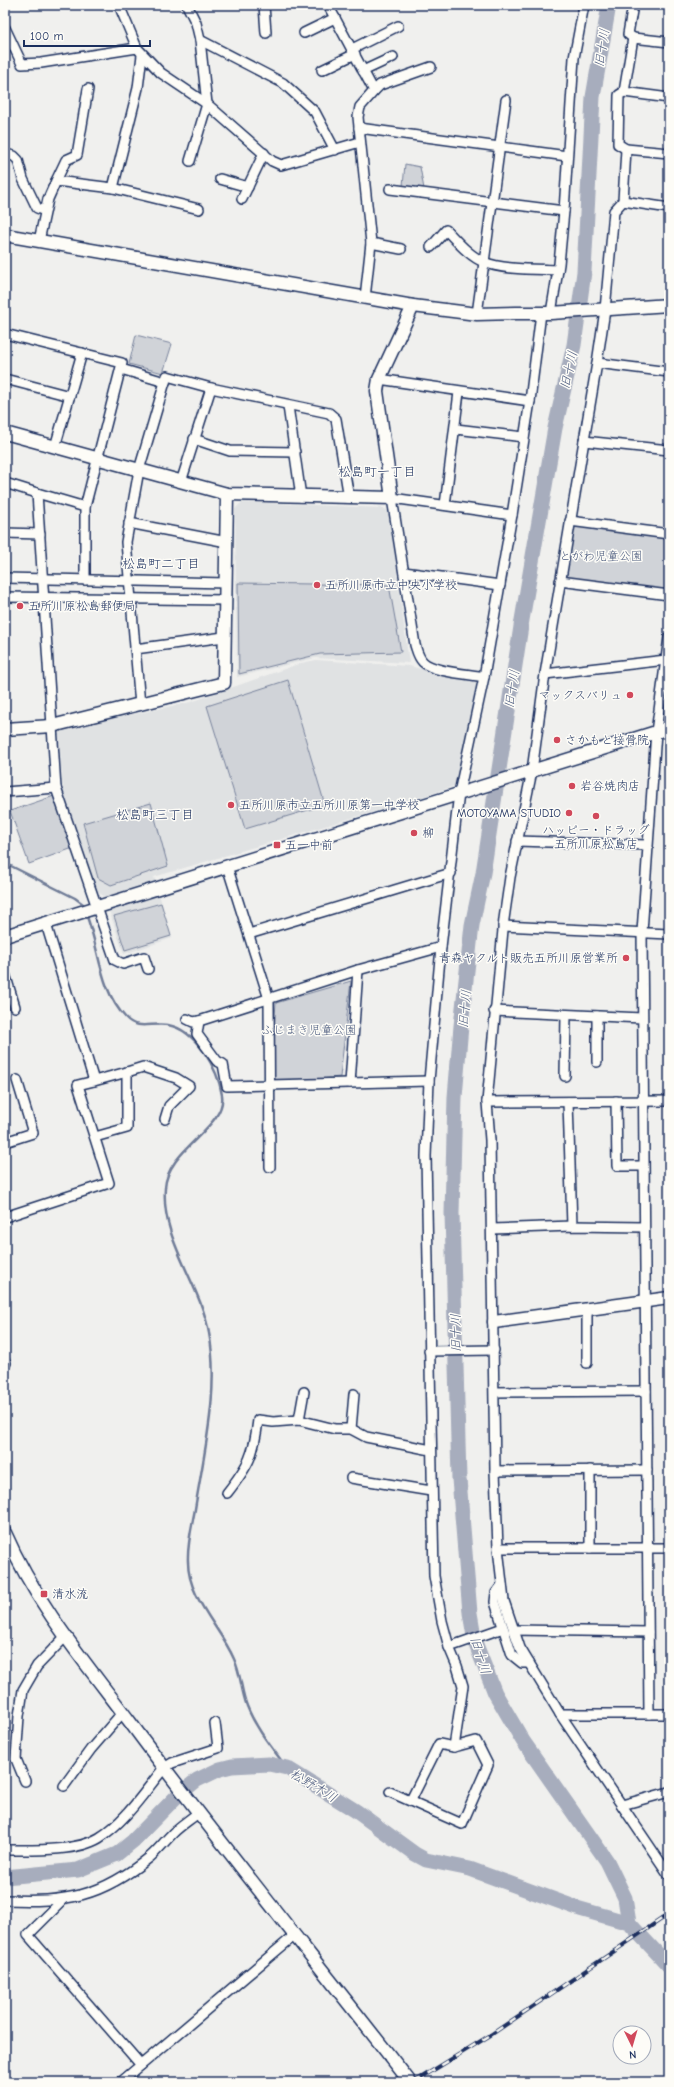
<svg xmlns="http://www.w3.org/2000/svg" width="674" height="2087" viewBox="0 0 674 2087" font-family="'Comic Neue','Klee One',sans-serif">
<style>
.built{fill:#e0e2e3}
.green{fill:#d0d3d8;stroke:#76819b}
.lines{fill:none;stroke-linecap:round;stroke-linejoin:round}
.stream{stroke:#6f7b97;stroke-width:2.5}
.river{stroke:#a7adbd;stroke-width:15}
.street-casing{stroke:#1b2f5e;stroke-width:12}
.secondary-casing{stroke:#1b2f5e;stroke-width:15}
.street{stroke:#fdfcf7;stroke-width:9}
.secondary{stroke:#fdfcf7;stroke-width:12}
.rail-casing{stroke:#1b2f5e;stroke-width:4}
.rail{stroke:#fdfcf7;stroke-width:2.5;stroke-dasharray:8;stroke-linecap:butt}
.poi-dot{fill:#d1495b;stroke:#fdfcf7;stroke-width:1.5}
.labels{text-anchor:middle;stroke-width:3;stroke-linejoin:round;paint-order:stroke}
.park-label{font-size:12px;fill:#48587c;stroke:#fdfcf7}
.poi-label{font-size:12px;fill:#1b2f5e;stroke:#fdfcf7;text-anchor:start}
.water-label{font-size:13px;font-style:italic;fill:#4c5b7f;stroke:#fdfcf7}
.neighbourhood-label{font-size:13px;fill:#1b2f5e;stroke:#fdfcf7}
</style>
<rect width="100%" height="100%" fill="#f0f0ee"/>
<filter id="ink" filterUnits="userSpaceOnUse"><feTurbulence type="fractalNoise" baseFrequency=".025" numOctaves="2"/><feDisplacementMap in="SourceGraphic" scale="8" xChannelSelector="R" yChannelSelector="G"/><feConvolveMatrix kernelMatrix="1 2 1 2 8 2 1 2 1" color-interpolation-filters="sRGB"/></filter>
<g filter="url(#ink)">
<!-- built -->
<g class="built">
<polygon points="242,502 382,508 389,511 409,663 315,658 237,677 235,509"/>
<polygon points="316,660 409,666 479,683 457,785 419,798 154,877 172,938 124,954 104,896 97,892 63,791 58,730 191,702 301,663"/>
</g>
<!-- green -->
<g class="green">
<polygon points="405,164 420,167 424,189 403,186"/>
<polygon points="136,335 172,344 163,373 129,364"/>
<polygon points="574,526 669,538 669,591 566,579"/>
<polygon points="238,583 389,585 401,652 320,654 239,674"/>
<polygon points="288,680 325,805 245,829 207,706"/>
<polygon points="54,796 73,848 29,864 10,811"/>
<polygon points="151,803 168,866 111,885 98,878 83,823"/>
<polygon points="161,903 171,936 125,950 114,916"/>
<polygon points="351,981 340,1077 270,1084 276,1003"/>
</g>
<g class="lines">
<!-- stream -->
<g class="stream">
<polyline points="5,863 75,898 83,904 84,907"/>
<path d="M 86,914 C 100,949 99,990 126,1018 C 138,1031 152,1022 168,1025 C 196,1030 218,1069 222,1095 C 227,1127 167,1149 165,1188 C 161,1241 200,1282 209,1333 C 220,1388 204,1453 195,1509 C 192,1526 187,1544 188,1562 C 188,1598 220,1627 234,1659 C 241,1674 241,1691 247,1706 C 256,1729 273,1749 287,1768"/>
</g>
<!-- river -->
<g class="river">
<polyline points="609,5 593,97 584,272 574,345 555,428 522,620 483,873 472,925 461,1026 455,1097 452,1213 459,1479 470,1613 475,1642 495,1693 523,1741 607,1861 625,1898 629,1923 669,1966"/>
<polyline points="5,1877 78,1870 117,1854 133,1841 177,1796 197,1780 220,1769 232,1766 269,1764 287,1768 356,1811 415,1854 426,1860 470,1869 580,1909 629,1923"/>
</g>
<!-- street casing -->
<g class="street-casing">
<g id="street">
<polyline points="187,5 196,23 200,40 207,104 190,161"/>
<polyline points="264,5 266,33"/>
<polyline points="328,5 374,91 360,107 358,117 371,243 365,298"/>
<polyline points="633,5 628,34 633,38"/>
<polyline points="5,28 22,64 41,63 137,48 119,5"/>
<polyline points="304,33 335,18"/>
<polyline points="200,40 283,83 315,112 335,150"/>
<polyline points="669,42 633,38 624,92 669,98"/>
<polyline points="137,48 161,73 207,104 272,161 281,165 360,142"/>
<polyline points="352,49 398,26"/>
<polyline points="322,70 355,54"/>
<polyline points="363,71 393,57"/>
<polyline points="374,91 380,85 431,67"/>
<polyline points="624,92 619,95 618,144 626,149"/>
<polyline points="359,128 567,156"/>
<polyline points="669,153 626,149 623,201 669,208"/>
<polyline points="5,154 14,156 18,160 23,179 37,208 45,211"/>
<polyline points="220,179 248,187"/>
<polyline points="56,181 66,160 77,155 88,89"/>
<polyline points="113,188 199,209"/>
<polyline points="390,189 564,211"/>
<polyline points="242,199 264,153"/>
<polyline points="623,201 614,211 605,310 597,363 545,674 532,771 510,877 504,919 487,1102 490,1140 495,1471 498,1548 504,1601 520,1648 560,1714 669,1875"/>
<polyline points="39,241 48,199 56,181 113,188 138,88 142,55"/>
<polyline points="371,243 401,249"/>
<path d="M 431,247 L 446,230 C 457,241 469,256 484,262 C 501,270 539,269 558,270"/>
<polyline points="551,313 559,264 564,211 574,58 584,5"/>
<polyline points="477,314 506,100"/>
<polyline points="5,334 122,363 85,507 85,580"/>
<polyline points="597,363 669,372"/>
<polyline points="121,369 165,382 167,376 211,388 329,413 336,419 349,498"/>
<polyline points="5,379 70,396"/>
<polyline points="379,379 530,401"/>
<polyline points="288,406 301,497"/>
<polyline points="456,429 524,437"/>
<polyline points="194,439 230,451 295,452"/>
<polyline points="584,441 669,450"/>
<polyline points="55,447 82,353"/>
<polyline points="181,482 211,388"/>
<polyline points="5,483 37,493 56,788 115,960 123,964 144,957 148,969"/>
<polyline points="37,493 85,507"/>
<polyline points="445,505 459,392"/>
<polyline points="570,521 669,534"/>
<polyline points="129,523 227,542"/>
<polyline points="5,533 40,534"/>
<polyline points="404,572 500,585"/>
<polyline points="5,578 226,583"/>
<polyline points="560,581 669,595"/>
<polyline points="5,597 225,600"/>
<polyline points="135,649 224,637"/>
<polyline points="545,674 666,660"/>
<path d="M 484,677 C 469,674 433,672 423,662 C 418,657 417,651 415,645 L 392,498 L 512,515"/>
<polyline points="140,705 126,542 139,470 165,382"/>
<polyline points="5,792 56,788"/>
<polyline points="517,841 647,845"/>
<polyline points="227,866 269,999 270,1167"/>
<polyline points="503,926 669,934"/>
<polyline points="249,934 451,873"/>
<polyline points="5,974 15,1007"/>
<polyline points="494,1011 642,1018"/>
<polyline points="597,1016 597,1062"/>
<polyline points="187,1019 193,1022 199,1021 197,1034 217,1061 223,1064 227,1086 429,1081"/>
<polyline points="199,1021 358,970 441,947"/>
<polyline points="565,1076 566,1015"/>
<polyline points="94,1081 127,1072"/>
<polyline points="350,1083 358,970"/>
<polyline points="616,1101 617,1166 643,1166"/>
<polyline points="487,1102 669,1101"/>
<polyline points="568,1102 572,1226"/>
<polyline points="95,1137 127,1128 127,1072 143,1067 176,1078 189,1086 169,1106 165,1119"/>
<polyline points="5,1142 33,1133 17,1080"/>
<polyline points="5,1217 109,1183 78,1085 94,1081 46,924"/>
<polyline points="492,1229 572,1226 643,1227"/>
<polyline points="587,1309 587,1363"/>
<polyline points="429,1351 494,1350"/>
<polyline points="5,1363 6,1363"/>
<polyline points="495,1392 646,1391"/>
<polyline points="299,1420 304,1392"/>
<polyline points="351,1429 354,1394"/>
<polyline points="495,1471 647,1470"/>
<polyline points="351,1478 431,1491"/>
<path d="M 227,1493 C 249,1465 254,1455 258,1420 L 273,1422 L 299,1420 L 335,1429 L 351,1429 L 366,1437 L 431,1450"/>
<polyline points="498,1548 669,1548"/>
<polyline points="590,1548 590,1470"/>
<polyline points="502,1585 496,1593 495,1602 512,1655 522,1663 529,1663"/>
<polyline points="513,1630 648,1632"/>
<polyline points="449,1647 503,1628"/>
<polyline points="560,1714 669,1714"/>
<polyline points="649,1714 642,932 656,732 669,637"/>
<polyline points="25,1781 16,1759 19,1716 23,1690 37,1666 65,1637"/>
<polyline points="64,1786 91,1749 123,1712"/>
<polyline points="390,1792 462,1824 488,1765 476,1741 454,1747 463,1686 457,1666 449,1647 442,1621 434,1576 426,1156 429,1081 441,947 459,793 484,677 512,515 530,401 541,313"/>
<polyline points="411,1800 439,1744 454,1747"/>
<polyline points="622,1805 669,1792"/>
<path d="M 5,1850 C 31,1850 76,1852 99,1838 C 126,1821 144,1792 164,1768 L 172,1763 L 218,1748 L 215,1723"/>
<polyline points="64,1899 28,1935 141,2065"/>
<path d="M 5,1900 C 67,1902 100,1898 150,1857 C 158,1850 165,1841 173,1833 C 181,1825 191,1819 199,1812"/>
<polyline points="121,2082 295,1935"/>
</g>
</g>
<!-- secondary casing -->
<g class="secondary-casing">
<g id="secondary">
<polyline points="5,235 413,306 477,314 516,313 551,313 669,305"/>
<polyline points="5,433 227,494 392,498 377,391 379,379 413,306"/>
<polyline points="5,729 52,726 224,683 227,494"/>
<polyline points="5,936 669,728"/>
<polyline points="494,1322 669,1298"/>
<path d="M 5,1533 C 36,1604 84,1661 130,1722 C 220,1844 317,1962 410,2082"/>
</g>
</g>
<!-- street -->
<use href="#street" class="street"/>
<!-- secondary -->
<use href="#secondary" class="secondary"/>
<!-- rail casing -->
<g class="rail-casing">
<polyline id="rail" points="414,2082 489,2036 669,1914"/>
</g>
<!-- rail -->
<use href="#rail" class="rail"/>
</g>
</g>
<!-- markers -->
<g class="poi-dot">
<circle cx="317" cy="585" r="4"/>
<circle cx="20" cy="606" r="4"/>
<circle cx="630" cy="695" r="4"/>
<circle cx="557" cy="740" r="4"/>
<circle cx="572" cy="786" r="4"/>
<circle cx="231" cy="805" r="4"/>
<circle cx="569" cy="813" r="4"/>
<circle cx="596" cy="816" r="4"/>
<circle cx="414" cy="833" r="4"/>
<rect x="273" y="841" width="8" height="8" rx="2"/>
<circle cx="626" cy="958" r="4"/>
<rect x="40" y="1590" width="8" height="8" rx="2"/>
</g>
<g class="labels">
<!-- park labels -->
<g class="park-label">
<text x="601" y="560">とがわ児童公園</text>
<text x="309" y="1034">ふじまき児童公園</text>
</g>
<!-- poi labels -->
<g class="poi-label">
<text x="325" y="589">五所川原市立中央小学校</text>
<text x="28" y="610">五所川原松島郵便局</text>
<text x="622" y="699" text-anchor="end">マックスバリュ</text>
<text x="565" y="744">さかもと接骨院</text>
<text x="580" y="790">岩谷焼肉店</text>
<text x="239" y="809">五所川原市立五所川原第一中学校</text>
<text x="561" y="817" text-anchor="end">MOTOYAMA STUDIO</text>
<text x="596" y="834" text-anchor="middle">ハッピー・ドラッグ<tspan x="596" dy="14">五所川原松島店</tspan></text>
<text x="422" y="837">柳</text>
<text x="285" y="849">五一中前</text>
<text x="618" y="962" text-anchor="end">青森ヤクルト販売五所川原営業所</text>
<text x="52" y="1598">清水流</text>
</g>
<!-- water labels -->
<g class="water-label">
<text transform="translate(601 48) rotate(-81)" y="5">旧十川</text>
<text transform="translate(568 370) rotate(-77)" y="5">旧十川</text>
<text transform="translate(511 689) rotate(-81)" y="5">旧十川</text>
<text transform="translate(464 1009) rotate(-85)" y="5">旧十川</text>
<text transform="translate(455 1333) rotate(-91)" y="5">旧十川</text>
<text transform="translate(481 1655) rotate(72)" y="5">旧十川</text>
<text transform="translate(314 1785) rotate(31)" y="5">松野木川</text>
</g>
<!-- neighbourhood labels -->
<g class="neighbourhood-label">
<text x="377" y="476">松島町一丁目</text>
<text x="161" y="568">松島町二丁目</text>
<text x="155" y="819">松島町三丁目</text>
</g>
</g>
<!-- margin -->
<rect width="674" height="2087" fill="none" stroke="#fdfcf7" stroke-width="20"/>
<rect x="10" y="10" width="654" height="2067" fill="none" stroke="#1b2f5e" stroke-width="1.5" filter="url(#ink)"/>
<!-- north arrow -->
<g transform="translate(632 2045) rotate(175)"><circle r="19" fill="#fdfcf7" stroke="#a3aaba"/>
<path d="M0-3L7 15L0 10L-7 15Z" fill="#d1495b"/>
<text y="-6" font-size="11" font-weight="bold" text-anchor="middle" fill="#1b2f5e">N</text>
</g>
<!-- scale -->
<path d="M24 40v6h126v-6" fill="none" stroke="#1b2f5e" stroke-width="2"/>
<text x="30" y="40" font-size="12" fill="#1b2f5e" stroke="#fdfcf7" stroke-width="3" paint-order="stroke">100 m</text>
</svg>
